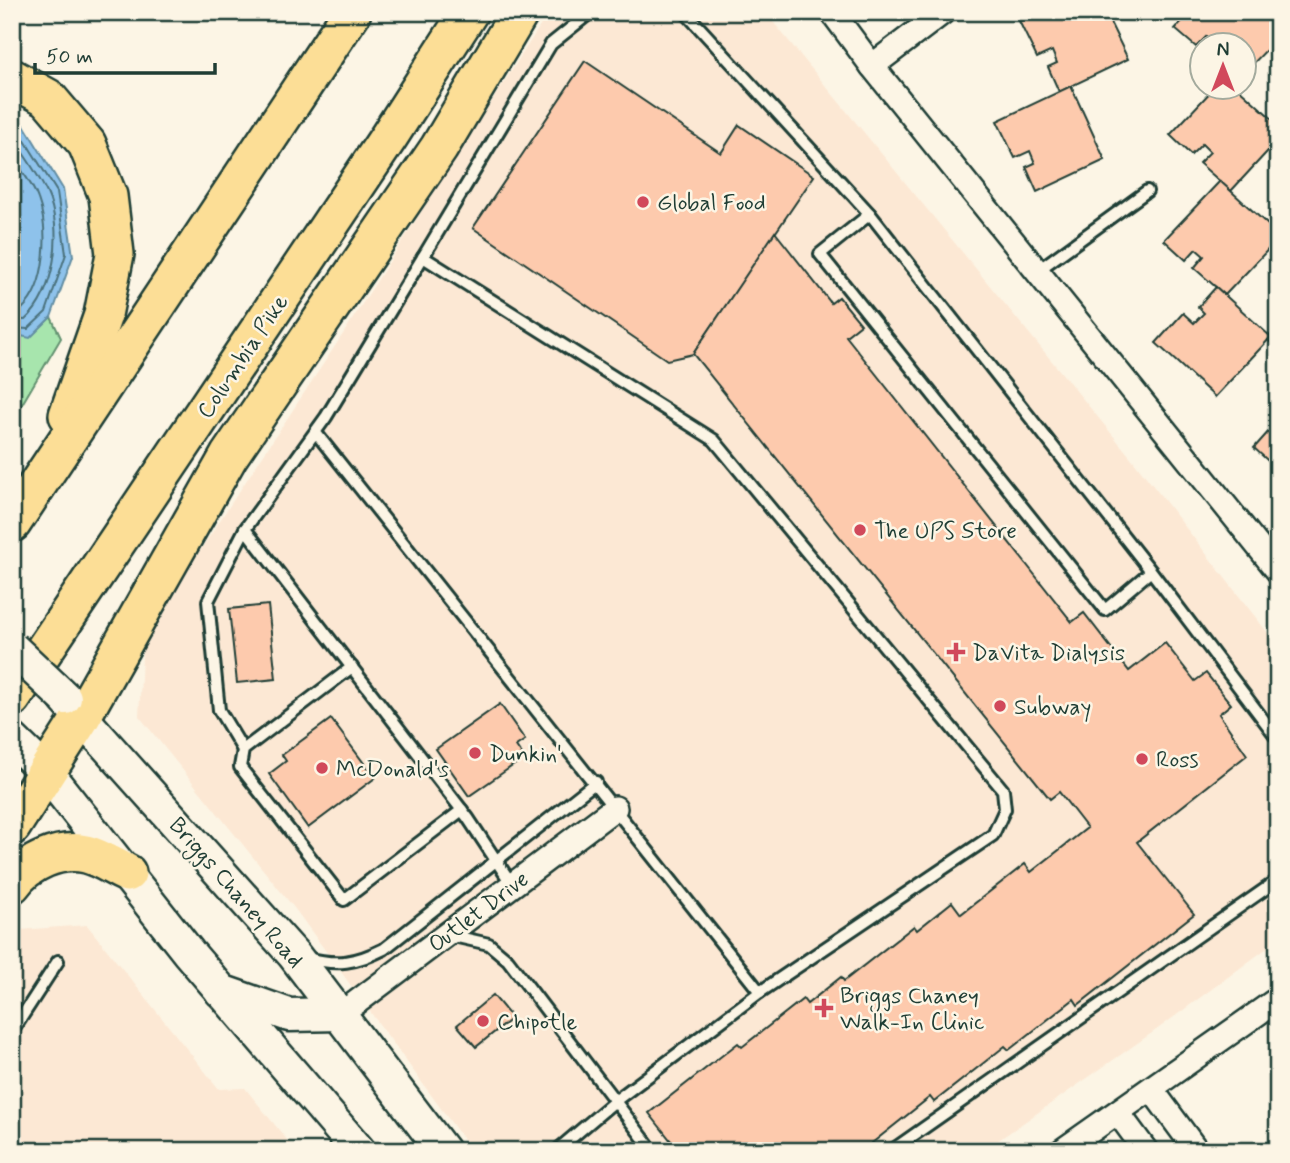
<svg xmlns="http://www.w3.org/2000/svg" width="1290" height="1163" viewBox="0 0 1290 1163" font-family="Mynerve,sans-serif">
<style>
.built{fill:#fce8d4}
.green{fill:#a7e5ad;stroke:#639170;stroke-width:2}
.water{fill:#8ec2eb;stroke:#628da2;stroke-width:2}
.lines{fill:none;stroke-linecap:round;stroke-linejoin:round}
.shore{stroke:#4b727d;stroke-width:2}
.building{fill:#fdcaad;stroke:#1f3d34;stroke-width:2}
.service-casing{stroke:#1f3d34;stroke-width:16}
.minor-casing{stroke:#1f3d34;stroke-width:28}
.secondary-casing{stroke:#1f3d34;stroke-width:37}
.trunk-casing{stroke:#1f3d34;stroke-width:42}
.service{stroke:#fcf5e5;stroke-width:10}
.minor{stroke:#fcf5e5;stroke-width:23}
.secondary{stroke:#fcf5e5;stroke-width:32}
.trunk{stroke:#fcde96;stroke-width:37}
.secondary-bridge-casing{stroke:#1f3d34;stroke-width:37;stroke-linecap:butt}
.secondary-bridge{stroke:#fcf5e5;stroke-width:32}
.poi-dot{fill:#d1495b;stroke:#fcf5e5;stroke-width:2.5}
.labels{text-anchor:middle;stroke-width:5;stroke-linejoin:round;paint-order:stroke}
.poi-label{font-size:23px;fill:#1f3d34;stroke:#fcf5e5;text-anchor:start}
.street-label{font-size:23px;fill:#1f3d34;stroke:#fcf5e5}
</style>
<rect width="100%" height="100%" fill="#fcf5e5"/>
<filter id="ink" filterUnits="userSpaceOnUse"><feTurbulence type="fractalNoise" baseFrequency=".0143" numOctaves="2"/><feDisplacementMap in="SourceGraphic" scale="14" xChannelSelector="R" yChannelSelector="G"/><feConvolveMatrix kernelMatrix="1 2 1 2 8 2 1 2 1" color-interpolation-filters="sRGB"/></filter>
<g filter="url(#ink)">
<!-- built -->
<g class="built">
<polygon points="549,12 765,12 1133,460 1278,646 1278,940 1159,1028 983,1151 472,1151 295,909 139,716 143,637 343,334"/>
<polygon points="87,925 219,1089 245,1088 296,1151 12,1151 12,941 20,930"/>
</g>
<!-- green -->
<polygon class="green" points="51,317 61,338 12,421 12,334 30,337"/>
<!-- water -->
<polygon class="water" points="12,119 24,125 63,189 73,256 51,317 30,338 12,334"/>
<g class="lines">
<!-- shore -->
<g class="shore">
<polyline points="12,127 19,131 57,192 66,254 46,312 28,329 12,328"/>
<path d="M 12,137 C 24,154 38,174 47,193 C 64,229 55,294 25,320 L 12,319"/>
<path d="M 12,156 C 20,169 33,184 38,199 C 49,229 47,286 22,309 L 12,308"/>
</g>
</g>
<!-- building -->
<g class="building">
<polygon points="1038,12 1105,12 1128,59 1059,92 1048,67 1057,63 1052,51 1037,58 1019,21"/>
<polygon points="1190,12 1276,12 1278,38 1244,73 1244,46 1215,46 1206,37 1196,47 1175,29"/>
<polygon points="585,61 721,153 739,125 814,176 693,354 667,360 473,228"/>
<polygon points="1071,86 1105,160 1037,192 1026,167 1035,163 1030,151 1015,158 997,121"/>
<polygon points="1214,88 1238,88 1278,124 1278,140 1231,191 1199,163 1210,152 1202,144 1191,155 1170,135"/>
<polygon points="1220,181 1278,234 1278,239 1225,295 1194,268 1204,256 1196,249 1186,260 1164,240"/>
<polygon points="775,232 831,303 839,297 861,324 846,336 1072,622 1084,613 1129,671 1165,643 1195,681 1206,673 1231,704 1219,714 1247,755 1137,842 1194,914 1078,1005 1074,999 1009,1050 1005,1046 934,1102 930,1097 862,1151 679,1151 649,1113 738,1043 742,1047 803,999 807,1004 841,977 844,981 914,926 917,930 952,902 961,914 1025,864 1031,872 1087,828 1059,792 1050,799 693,354"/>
<polygon points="1216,287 1271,337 1215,397 1156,343 1183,313 1194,323 1204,313 1198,307"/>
<polygon points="1278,329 1278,350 1268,340"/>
<polygon points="1278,421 1278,470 1254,448"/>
<polygon points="268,605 276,679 237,683 229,609"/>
<polygon points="500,704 525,740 516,746 524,758 469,796 436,749"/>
<polygon points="331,719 375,778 308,828 269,774 286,761 282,755"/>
<polygon points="493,995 512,1018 476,1047 457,1025"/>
</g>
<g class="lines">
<!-- service casing -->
<g class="service-casing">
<g id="service">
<polyline points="685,12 870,214"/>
<polyline points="423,257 551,44 591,12"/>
<polyline points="1037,271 1147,191"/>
<polyline points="316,433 760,992 615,1101 653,1151"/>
<polyline points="1151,571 1105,610 820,254 870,214 1151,571 1278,739"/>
<polyline points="352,667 243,750 240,767 344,900 462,810"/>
<polyline points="243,750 219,710 208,601 245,529"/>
<polyline points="513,886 468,818 245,529 326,417 423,257 714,440 1003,790 1005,809 993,835 760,992"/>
<polyline points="449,935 489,944 508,960 615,1101 556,1151"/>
<path d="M 307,958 C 337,966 356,963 384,949 L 596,782"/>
<polyline points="12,1032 58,961"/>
<polyline points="891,1151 1278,880"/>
</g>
</g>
<!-- minor casing -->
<g class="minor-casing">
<g id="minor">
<polyline points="832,12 872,66 1278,571"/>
<polyline points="872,66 943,12"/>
<polyline points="341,1014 615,808"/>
<polyline points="1152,1090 1197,1151"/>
<polyline points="1118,1113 1146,1151"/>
<polyline points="1062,1151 1278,999"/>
</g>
</g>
<!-- secondary casing -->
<g class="secondary-casing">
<g id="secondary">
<polyline points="65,699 294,955 443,1151"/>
<polyline points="12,739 46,772 189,953 359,1151"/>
<polyline points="221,991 289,1015 341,1014"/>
</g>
</g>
<!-- trunk casing -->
<g class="trunk-casing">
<g id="trunk">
<polyline points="12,78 48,98 87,144 108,196 115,254 103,315 68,415"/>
<polyline points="12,523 352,12"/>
<polyline points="12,698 388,138 469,12"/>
<polyline points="12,826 81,718 229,456 439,148 520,12"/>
<path d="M 12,884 C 28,862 59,848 86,854 C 99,857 114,867 127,873"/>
</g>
</g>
<!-- service -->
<use href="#service" class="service"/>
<!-- minor -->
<use href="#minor" class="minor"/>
<!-- secondary -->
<use href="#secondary" class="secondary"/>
<!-- trunk -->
<use href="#trunk" class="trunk"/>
<!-- secondary-bridge casing -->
<g class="secondary-bridge-casing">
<polyline id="secondary-bridge" points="12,648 65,698"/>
</g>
<!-- secondary-bridge -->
<use href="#secondary-bridge" class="secondary-bridge"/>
</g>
</g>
<!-- markers -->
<g class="poi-dot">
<circle cx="643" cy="202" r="7"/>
<circle cx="860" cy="530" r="7"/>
<path d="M952.5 641.5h7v7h7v7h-7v7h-7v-7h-7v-7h7z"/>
<circle cx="1000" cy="706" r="7"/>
<circle cx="475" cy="753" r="7"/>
<circle cx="1142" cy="759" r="7"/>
<circle cx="322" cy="768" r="7"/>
<path d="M820.5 997.5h7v7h7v7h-7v7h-7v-7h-7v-7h7z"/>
<circle cx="483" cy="1021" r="7"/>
</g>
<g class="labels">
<!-- poi labels -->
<g class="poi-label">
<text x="657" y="210">Global Food</text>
<text x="874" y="538">The UPS Store</text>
<text x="972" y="660">DaVita Dialysis</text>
<text x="1014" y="714">Subway</text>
<text x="489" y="761">Dunkin'</text>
<text x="1156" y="767">Ross</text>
<text x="336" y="776">McDonald's</text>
<text x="840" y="1003">Briggs Chaney<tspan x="840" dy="26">Walk-In Clinic</tspan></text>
<text x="497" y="1029">Chipotle</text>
</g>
<!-- street labels -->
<g class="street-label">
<text transform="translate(242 356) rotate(-56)" y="8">Columbia Pike</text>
<text transform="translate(237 892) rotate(49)" y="8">Briggs Chaney Road</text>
<text transform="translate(478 911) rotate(-37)" y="8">Outlet Drive</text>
</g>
</g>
<!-- margin -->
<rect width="1290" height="1163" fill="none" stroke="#fcf5e5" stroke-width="42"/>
<rect x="21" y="21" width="1248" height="1121" fill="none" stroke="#1f3d34" stroke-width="2.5" filter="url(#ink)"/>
<!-- north arrow -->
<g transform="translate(1223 66)"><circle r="33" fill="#fcf5e5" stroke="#a4ab9e" stroke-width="2"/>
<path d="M0-5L12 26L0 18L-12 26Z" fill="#d1495b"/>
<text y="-10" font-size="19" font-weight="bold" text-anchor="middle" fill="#1f3d34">N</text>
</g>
<!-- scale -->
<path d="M35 63v10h180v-10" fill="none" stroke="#1f3d34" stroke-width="3.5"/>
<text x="46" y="63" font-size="21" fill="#1f3d34" stroke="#fcf5e5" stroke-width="5" paint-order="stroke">50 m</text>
</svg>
